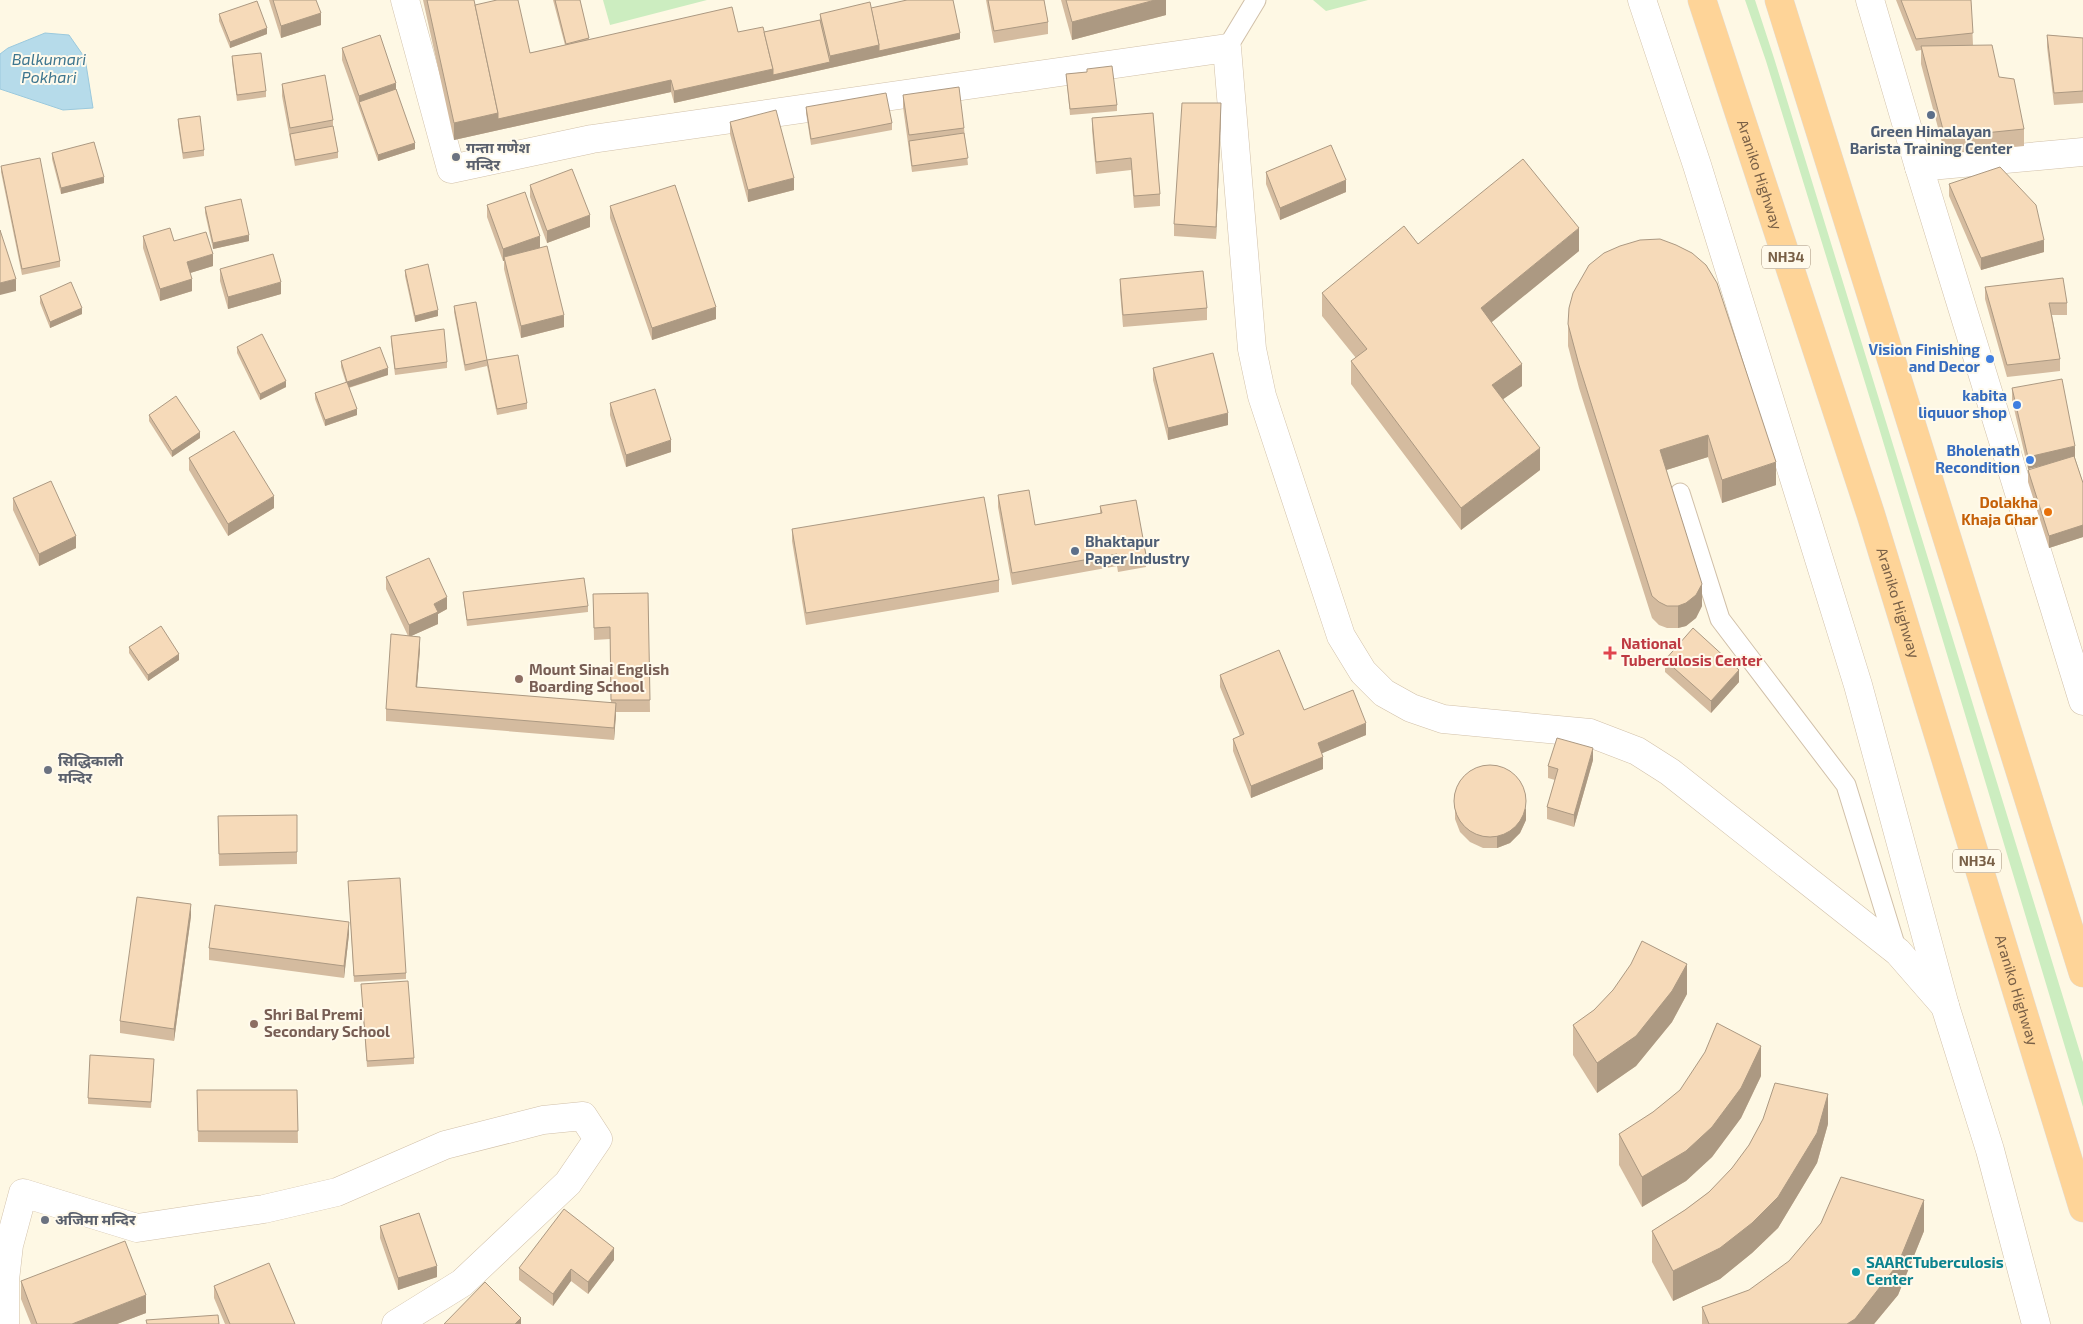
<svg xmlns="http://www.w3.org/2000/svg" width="2083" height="1324" viewBox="0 0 2083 1324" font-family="'Exo 2','Noto Sans Devanagari',sans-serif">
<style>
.green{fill:#ccedc0}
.water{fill:#b6dbea;stroke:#9bc9dd}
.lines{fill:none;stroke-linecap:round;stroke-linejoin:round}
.service-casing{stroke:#d1c0a9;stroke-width:21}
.minor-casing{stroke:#d1c0a9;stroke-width:29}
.trunk-casing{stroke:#e2dcd7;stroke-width:29}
.service{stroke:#fff;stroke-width:19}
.minor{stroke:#fff;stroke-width:28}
.trunk{stroke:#fed498;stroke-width:28}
.wall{fill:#d4bb9f}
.shaded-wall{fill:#ac9982}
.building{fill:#f6dab9;stroke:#ac9982}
.service-dot{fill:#5c6f8a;stroke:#fffaec;stroke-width:2}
.worship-dot{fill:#6b7280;stroke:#fffaec;stroke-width:2}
.shop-dot{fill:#3f7fe0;stroke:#fffaec;stroke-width:2}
.food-dot{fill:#e8710a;stroke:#fffaec;stroke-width:2}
.health-dot{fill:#e0444e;stroke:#fffaec;stroke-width:2}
.education-dot{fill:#8d6e63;stroke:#fffaec;stroke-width:2}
.culture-dot{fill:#0f9aa8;stroke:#fffaec;stroke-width:2}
.labels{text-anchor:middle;stroke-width:4;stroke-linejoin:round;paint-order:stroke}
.shield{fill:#fffaec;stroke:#a18e78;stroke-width:1}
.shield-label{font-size:14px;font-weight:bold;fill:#796047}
.service-label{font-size:15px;font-weight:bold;fill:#4e5e75;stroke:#fffaec}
.worship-label{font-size:15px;font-weight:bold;fill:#5b616d;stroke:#fffaec;text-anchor:start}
.street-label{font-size:15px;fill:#796047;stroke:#fffaec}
.shop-label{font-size:15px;font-weight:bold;fill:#366cbe;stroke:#fffaec;text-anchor:end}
.food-label{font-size:15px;font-weight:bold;fill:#c56008;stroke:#fffaec;text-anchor:end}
.health-label{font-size:15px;font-weight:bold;fill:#be3a42;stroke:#fffaec;text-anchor:start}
.education-label{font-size:15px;font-weight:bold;fill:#785e54;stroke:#fffaec;text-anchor:start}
.culture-label{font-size:15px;font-weight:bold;fill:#0d838f;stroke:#fffaec;text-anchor:start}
.water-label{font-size:16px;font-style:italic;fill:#3e768f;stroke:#fffaec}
</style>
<rect width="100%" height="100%" fill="#fef8e4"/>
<!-- green -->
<g class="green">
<polygon points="603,0 707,0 610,25"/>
<polygon points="1313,0 1368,0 1326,11"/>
<polygon points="1745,0 1755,0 1774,58 2083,1062 2083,1107 1879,428 1766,61"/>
</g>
<!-- water -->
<polygon class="water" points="45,33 69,35 85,58 93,108 63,110 0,89 0,54 8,48"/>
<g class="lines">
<!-- service casing -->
<g class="service-casing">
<g id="service">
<polyline points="1227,48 1256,0"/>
<polyline points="1680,493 1720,619 1846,785 1897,951"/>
</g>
</g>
<!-- minor casing -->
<g class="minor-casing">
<g id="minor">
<polyline points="405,0 451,169 592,139 1227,48 1252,349 1262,396 1341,636 1363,672 1384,693 1411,708 1443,719 1590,733 1637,751 1670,772 1898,952 1945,1006"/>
<polyline points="1642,0 1697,165 1858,685 1945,1006 1990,1150 2036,1324"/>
<polyline points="1870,0 1919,167 2083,701"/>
<polyline points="1919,167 2083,152"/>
<polyline points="5,1324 5,1280 9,1245 23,1193 137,1228 264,1209 337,1192 445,1145 543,1120 583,1116 598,1139 568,1183 462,1283 396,1324"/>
</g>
</g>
<!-- trunk casing -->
<g class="trunk-casing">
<g id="trunk">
<path id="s1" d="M 1702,0 L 1871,515 L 2083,1208"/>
<polyline points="1779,0 2083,973"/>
</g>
</g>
<!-- service -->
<use href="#service" class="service"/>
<!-- minor -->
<use href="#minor" class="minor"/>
<!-- trunk -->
<use href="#trunk" class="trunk"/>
</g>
<!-- wall -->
<g class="wall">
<polygon points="269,0 316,0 321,25 281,38"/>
<polygon points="423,0 474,0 475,5 530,53 565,45 553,0 580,0 589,39 738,32 764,32 820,20 820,14 871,8 960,39 674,103 671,92 454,140"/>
<polygon points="986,0 1044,0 1048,22 1048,34 994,43"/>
<polygon points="1061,0 1166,0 1166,15 1072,40"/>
<polygon points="1896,0 1971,0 1973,45 1964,46 1999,77 2024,129 2024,146 1945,154 1921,64 1921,50 1916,51"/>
<polygon points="219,14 267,34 230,48 219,21"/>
<polygon points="2047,35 2083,38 2083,103 2054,105 2047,47"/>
<polygon points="342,48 396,89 415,149 378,161 342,60"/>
<polygon points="232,56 266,91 266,97 237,101 232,62"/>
<polygon points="1087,72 1117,105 1117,111 1070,115 1066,74"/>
<polygon points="282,84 333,120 333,126 338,152 338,158 295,166 282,96"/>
<polygon points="903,95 964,128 968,165 912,172 903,107"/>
<polygon points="806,107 892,123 892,130 811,145 806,113"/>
<polygon points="1153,113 1160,194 1160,206 1134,208 1131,170 1096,174 1092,130 1092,118"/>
<polygon points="1221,115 1216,239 1174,236 1174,224"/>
<polygon points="178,119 204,150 204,156 183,159 178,125"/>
<polygon points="730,122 794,190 748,202 730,134"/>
<polygon points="52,153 104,183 61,194 52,159"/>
<polygon points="1,166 60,261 60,267 22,275 1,172"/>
<polygon points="1266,172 1346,192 1280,220 1266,184"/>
<polygon points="1949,184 2044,252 1981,270 1949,196"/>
<polygon points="530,185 590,227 547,243 530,197"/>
<polygon points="487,205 540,248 564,327 521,338 504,269 504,261 503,261 487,217"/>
<polygon points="610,206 716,319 652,340 610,218"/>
<polygon points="205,207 249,241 213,249 205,213"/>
<polygon points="143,236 174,241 213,266 190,273 192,291 160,301 143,248"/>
<polygon points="1579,251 1491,322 1522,386 1503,399 1540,470 1461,530 1351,384 1351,361 1356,358 1322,316 1322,293"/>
<polygon points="220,269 281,294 228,309 220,281"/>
<polygon points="405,270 438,316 415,322 405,276"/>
<polygon points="1120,279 1207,308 1207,320 1123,327 1120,291"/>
<polygon points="1985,287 2067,303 2067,315 2052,315 2060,359 2060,371 2007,377 1985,299"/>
<polygon points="40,296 82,314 50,328 40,303"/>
<polygon points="454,306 487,360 487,366 465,371 454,312"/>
<polygon points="1568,324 1776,485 1722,503 1708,457 1666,470 1702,606 1696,618 1686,626 1678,628 1667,628 1659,625 1652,618 1579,388 1568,346"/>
<polygon points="391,336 447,362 447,368 395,375 391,342"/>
<polygon points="237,347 286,387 260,400 237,353"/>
<polygon points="487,360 527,403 527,409 497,415 487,366"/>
<polygon points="341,361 388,375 349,388 357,415 325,426 315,399 315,393 346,383 341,367"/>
<polygon points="1153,368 1228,425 1168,440 1153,380"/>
<polygon points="2012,388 2075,458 2083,483 2083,537 2049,548 2028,482 2028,470 2041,466 2028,469 2012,400"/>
<polygon points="610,403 671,452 626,467 610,415"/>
<polygon points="149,415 200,438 172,457 149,421"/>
<polygon points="189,458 274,508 228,536 189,470"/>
<polygon points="998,495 1035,525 1100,514 1100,506 1146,555 1146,567 1118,572 1117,566 1012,585 998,507"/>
<polygon points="13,498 76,548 39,566 13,510"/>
<polygon points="792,529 999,580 999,592 806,625 792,541"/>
<polygon points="386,577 447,609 438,614 438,624 411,636 420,649 417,687 611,703 610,639 594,640 593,594 648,593 650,712 616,712 614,740 386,721 386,709 408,636 386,589"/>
<polygon points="463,592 588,606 588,612 467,626"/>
<polygon points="129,647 179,660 148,681 129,653"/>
<polygon points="1665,660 1739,682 1711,713 1665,672"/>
<polygon points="1220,675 1304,710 1366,735 1322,753 1323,769 1251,798 1233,751 1233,739 1240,736 1220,687"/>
<polygon points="1593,760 1574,827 1547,819 1547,807 1555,780 1548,778 1548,766"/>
<polygon points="1455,794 1526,820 1520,833 1510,843 1497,848 1483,848 1470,842 1460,832 1455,819"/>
<polygon points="297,815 297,864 219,866 218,816"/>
<polygon points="348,881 406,973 406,979 354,982"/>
<polygon points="191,916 174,1041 120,1033 120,1021"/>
<polygon points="349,934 344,978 209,960 209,948"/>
<polygon points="361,984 414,1058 414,1064 367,1067"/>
<polygon points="1687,994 1672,1022 1636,1066 1597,1093 1573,1055 1573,1025"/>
<polygon points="154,1065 151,1108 88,1104 88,1098"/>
<polygon points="1761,1076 1741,1118 1712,1157 1686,1181 1642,1207 1619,1165 1619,1134"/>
<polygon points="197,1090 297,1090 298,1143 198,1142"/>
<polygon points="1828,1124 1817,1163 1778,1228 1752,1253 1720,1279 1673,1301 1652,1262 1652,1231 1685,1210 1709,1192"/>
<polygon points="380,1226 437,1277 398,1290 380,1238"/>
<polygon points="1924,1231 1898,1295 1874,1324 1702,1324 1702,1307"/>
<polygon points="614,1260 588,1294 571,1281 553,1306 519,1280 519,1268"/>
<polygon points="21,1281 146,1313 117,1324 31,1324 21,1299"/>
<polygon points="214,1286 295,1324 225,1324 214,1298"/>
</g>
<!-- shaded-wall -->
<g class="shaded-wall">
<polygon points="1155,0 1166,0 1166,15 1072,40 1072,22"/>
<polygon points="321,13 321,25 281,38 281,26"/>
<polygon points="267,28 267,34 230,48 230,42"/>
<polygon points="960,33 960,39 674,103 674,91 773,69 830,62 830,56 879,45"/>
<polygon points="671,80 671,92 454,140 454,123 498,113"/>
<polygon points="396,83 396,95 359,102 359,96"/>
<polygon points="1221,103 1221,115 1216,239 1216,227"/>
<polygon points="415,143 415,149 378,161 378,155"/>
<polygon points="104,177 104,183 61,194 61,188"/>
<polygon points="794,178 794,190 748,202 748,190"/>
<polygon points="1346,180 1346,192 1280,220 1280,208"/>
<polygon points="590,215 590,227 547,243 547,231"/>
<polygon points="1579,228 1579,251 1481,331 1481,308"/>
<polygon points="249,235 249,241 213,249 213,243"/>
<polygon points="540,236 540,248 504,257 504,261 503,261 503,249"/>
<polygon points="2044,240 2044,252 1981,270 1981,258"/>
<polygon points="213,254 213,266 187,274 187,262"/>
<polygon points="16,279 16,291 0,295 0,283"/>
<polygon points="192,279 192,291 160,301 160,289"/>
<polygon points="281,282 281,294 228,309 228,297"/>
<polygon points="716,307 716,319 652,340 652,328"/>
<polygon points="82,308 82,314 50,328 50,322"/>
<polygon points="438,310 438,316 415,322 415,316"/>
<polygon points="564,315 564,327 521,338 521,326"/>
<polygon points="1522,364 1522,386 1492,407 1492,385"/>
<polygon points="388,368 388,375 347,388 347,382"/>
<polygon points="286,381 286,387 260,400 260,394"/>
<polygon points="357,409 357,415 325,426 325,420"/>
<polygon points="1228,413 1228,425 1168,440 1168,428"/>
<polygon points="200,432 200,438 172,457 172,451"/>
<polygon points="1708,435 1708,457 1660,472 1660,450"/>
<polygon points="671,440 671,452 626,467 626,455"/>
<polygon points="2075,446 2075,458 2028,469 2028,457"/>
<polygon points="1540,448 1540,470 1461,530 1461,508"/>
<polygon points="1776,462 1776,485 1722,503 1722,480"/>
<polygon points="274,496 274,508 228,536 228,524"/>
<polygon points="2083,525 2083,537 2049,548 2049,536"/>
<polygon points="76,536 76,548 39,566 39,554"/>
<polygon points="1702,584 1702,606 1696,618 1686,626 1678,628 1678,606"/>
<polygon points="447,597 447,609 438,614 438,624 409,637 409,625 434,604"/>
<polygon points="420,637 420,649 416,699 416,687"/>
<polygon points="179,654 179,660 148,681 148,675"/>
<polygon points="1739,670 1739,682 1711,713 1711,701"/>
<polygon points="616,703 616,715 614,740 614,728"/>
<polygon points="1366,723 1366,735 1318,755 1318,743"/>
<polygon points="1593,748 1593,760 1574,827 1574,815"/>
<polygon points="1323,757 1323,769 1251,798 1251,786"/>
<polygon points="1526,808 1526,820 1520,833 1510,843 1497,848 1497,836"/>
<polygon points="191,904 191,916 174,1041 174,1029"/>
<polygon points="349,922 349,934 344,978 344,966"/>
<polygon points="1687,964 1687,994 1672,1022 1636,1066 1597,1093 1597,1063"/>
<polygon points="1761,1046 1761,1076 1741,1118 1712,1157 1686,1181 1642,1207 1642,1177"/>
<polygon points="1828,1094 1828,1124 1817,1163 1778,1228 1752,1253 1720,1279 1673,1301 1673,1271"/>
<polygon points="1924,1200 1924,1231 1898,1295 1874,1324 1847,1324"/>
<polygon points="614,1248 614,1260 588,1294 588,1282"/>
<polygon points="437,1266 437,1277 398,1290 398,1278"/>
<polygon points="571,1269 571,1281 553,1306 553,1294"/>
<polygon points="146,1295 146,1313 117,1324 72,1324"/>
<polygon points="521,1318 521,1324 515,1324"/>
</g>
<!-- building -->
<g class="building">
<polygon points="273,0 316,0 321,13 281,26"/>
<polygon points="427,0 474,0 498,113 454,123"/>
<polygon points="497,0 518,0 530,53 732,7 738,32 763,27 773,69 674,91 671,80 498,119 498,113 475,5"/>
<polygon points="555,0 580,0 589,38 566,44"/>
<polygon points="907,0 953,0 960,33 879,51 879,45 871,8"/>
<polygon points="988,0 1044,0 1048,22 994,31"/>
<polygon points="1066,0 1155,0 1072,22"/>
<polygon points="1901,0 1971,0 1973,33 1916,39"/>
<polygon points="257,1 267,28 230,42 219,14"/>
<polygon points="870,2 879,45 830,56 820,14"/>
<polygon points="820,20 830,62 773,75 773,69 764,32"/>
<polygon points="380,35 396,83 359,96 342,48"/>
<polygon points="2047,35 2083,38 2083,91 2054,93"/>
<polygon points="1992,45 1999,77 2014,79 2024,129 1945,137 1921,46"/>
<polygon points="261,53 266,91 237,95 232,56"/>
<polygon points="1112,66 1117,105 1070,109 1066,74 1087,72 1087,69"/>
<polygon points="325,75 333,120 290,128 282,84"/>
<polygon points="959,87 964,128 909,135 903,95"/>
<polygon points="396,89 415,143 378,155 359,102"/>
<polygon points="886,93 892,123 811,139 806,107"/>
<polygon points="1182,103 1221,103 1216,227 1174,224"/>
<polygon points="776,110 794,178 748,190 730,122"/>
<polygon points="1153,113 1160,194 1134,196 1131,158 1096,162 1092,118"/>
<polygon points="200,116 204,150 183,153 178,119"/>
<polygon points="333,126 338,152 295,160 290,134"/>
<polygon points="964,133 968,158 912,166 909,141"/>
<polygon points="94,142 104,177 61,188 52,153"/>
<polygon points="1331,145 1346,180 1280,208 1266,172"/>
<polygon points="40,158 60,261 22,269 1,166"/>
<polygon points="1523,159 1579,228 1481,308 1522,364 1492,385 1540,448 1461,508 1351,361 1367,349 1322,293 1404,226 1418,244"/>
<polygon points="2000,167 2036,205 2044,240 1981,258 1949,184"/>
<polygon points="572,169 590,215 547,231 530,185"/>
<polygon points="675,185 716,307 652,328 610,206"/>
<polygon points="525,192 540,236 503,249 487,205"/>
<polygon points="241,199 249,235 213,243 205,207"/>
<polygon points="170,228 174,241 206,232 213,254 187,262 192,279 160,289 143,236"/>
<polygon points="0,230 16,279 0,283"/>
<polygon points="1660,239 1676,245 1692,253 1706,265 1717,283 1776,462 1722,480 1708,435 1660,450 1702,584 1696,595 1686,603 1678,606 1667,606 1659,602 1652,596 1579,365 1568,324 1569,308 1573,293 1589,265 1604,253 1620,246 1640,240"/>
<polygon points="547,246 564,315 521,326 504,257"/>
<polygon points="273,254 281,282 228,297 220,269"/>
<polygon points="428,264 438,310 415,316 405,270"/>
<polygon points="1203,271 1207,308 1123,315 1120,279"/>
<polygon points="2063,278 2067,303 2049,303 2060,359 2007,365 1985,287"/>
<polygon points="71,282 82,308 50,322 40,296"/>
<polygon points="476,302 487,360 465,365 454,306"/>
<polygon points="444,329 447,362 395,369 391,336"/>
<polygon points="262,334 286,381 260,394 237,347"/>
<polygon points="380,347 388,368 347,382 341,361"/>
<polygon points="1213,353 1228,413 1168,428 1153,368"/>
<polygon points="518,355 527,403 497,409 487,360"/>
<polygon points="2062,379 2075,446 2028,457 2012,388"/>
<polygon points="347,382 357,409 325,420 315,393"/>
<polygon points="655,389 671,440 626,455 610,403"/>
<polygon points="176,396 200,432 172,451 149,415"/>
<polygon points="234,431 274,496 228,524 189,458"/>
<polygon points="2074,456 2083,483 2083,525 2049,536 2028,470"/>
<polygon points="51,481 76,536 39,554 13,498"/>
<polygon points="1029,490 1035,525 1102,513 1100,506 1136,500 1146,555 1118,560 1117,554 1012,573 998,495"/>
<polygon points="984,497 999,580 806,613 792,529"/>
<polygon points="429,558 447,597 434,604 438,612 409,625 386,577"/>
<polygon points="584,578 588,606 467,620 463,592"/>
<polygon points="648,593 650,700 611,700 610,627 594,628 593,594"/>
<polygon points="161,626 179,654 148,675 129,647"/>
<polygon points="1693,628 1739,670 1711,701 1665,660"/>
<polygon points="391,634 420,637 416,687 616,703 614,728 386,709"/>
<polygon points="1279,650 1304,710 1353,690 1366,723 1318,743 1323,757 1251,786 1233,739 1244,734 1220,675"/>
<polygon points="1557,738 1593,748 1574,815 1547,807 1558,769 1548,766"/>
<circle cx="1490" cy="801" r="36"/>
<polygon points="297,815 297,852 219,854 218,816"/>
<polygon points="400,878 406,973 354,976 348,881"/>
<polygon points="137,897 191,904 174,1029 120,1021"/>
<polygon points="215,905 349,922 344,966 209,948"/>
<polygon points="1642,941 1687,964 1672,991 1636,1036 1597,1063 1573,1025 1594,1010 1613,990 1631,964"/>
<polygon points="408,981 414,1058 367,1061 361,984"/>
<polygon points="1717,1023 1761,1046 1741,1088 1712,1127 1686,1151 1642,1177 1619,1134 1653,1112 1680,1090 1705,1052"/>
<polygon points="90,1055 154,1059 151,1102 88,1098"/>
<polygon points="1775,1083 1828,1094 1817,1133 1778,1197 1752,1223 1720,1248 1673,1271 1652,1231 1685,1210 1709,1192 1732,1168 1749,1145 1763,1119"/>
<polygon points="197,1090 297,1090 298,1131 198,1131"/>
<polygon points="1841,1177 1924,1200 1898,1264 1855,1319 1847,1324 1709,1324 1702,1307 1749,1290 1789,1261 1821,1223"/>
<polygon points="564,1209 614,1248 588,1282 571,1269 553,1294 519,1268"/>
<polygon points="419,1213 437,1266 398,1278 380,1226"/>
<polygon points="125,1241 146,1295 72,1324 37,1324 21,1281"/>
<polygon points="269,1263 295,1324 230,1324 214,1286"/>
<polygon points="485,1282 521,1318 515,1324 444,1324"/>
<polygon points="218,1315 219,1324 147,1324 146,1320"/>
</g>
<!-- markers -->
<g class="service-dot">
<circle cx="1931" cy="115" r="5"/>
<circle cx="1075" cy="551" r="5"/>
</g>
<g class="worship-dot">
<circle cx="456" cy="157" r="5"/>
<circle cx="48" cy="770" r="5"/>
<circle cx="45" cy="1220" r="5"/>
</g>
<g class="shop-dot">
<circle cx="1990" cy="359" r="5"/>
<circle cx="2017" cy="405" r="5"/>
<circle cx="2030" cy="460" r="5"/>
</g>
<circle class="food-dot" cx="2048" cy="512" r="5"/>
<path class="health-dot" d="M1607.5 645.5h5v5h5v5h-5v5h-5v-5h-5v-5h5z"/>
<g class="education-dot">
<circle cx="519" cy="679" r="5"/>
<circle cx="254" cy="1024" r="5"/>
</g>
<circle class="culture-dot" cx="1856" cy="1272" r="5"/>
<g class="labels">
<!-- shield labels -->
<g class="shield">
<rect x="1762" y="245.5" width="48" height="23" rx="4"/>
<rect x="1953" y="849.5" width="48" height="23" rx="4"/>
</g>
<g class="shield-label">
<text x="1786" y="262">NH34</text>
<text x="1977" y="866">NH34</text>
</g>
<!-- service labels -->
<g class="service-label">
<text x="1931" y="137">Green Himalayan<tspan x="1931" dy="17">Barista Training Center</tspan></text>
<text x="1085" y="547" text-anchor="start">Bhaktapur<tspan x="1085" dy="17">Paper Industry</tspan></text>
</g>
<!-- worship labels -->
<g class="worship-label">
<text x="466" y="153">गन्ता गणेश<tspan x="466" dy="17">मन्दिर</tspan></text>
<text x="58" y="766">सिद्धिकाली<tspan x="58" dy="17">मन्दिर</tspan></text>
<text x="55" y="1225">अजिमा मन्दिर</text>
</g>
<!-- street labels -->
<g class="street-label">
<text dy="5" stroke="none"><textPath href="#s1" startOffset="184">Araniko Highway</textPath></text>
<text dy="5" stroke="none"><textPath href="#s1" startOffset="634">Araniko Highway</textPath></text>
<text dy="5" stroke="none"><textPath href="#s1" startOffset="1039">Araniko Highway</textPath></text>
</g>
<!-- shop labels -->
<g class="shop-label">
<text x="1980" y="355">Vision Finishing<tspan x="1980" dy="17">and Decor</tspan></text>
<text x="2007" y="401">kabita<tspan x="2007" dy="17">liquuor shop</tspan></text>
<text x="2020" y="456">Bholenath<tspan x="2020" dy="17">Recondition</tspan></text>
</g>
<!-- food labels -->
<g class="food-label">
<text x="2038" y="508">Dolakha<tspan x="2038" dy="17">Khaja Ghar</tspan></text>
</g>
<!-- health labels -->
<g class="health-label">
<text x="1621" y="649">National<tspan x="1621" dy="17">Tuberculosis Center</tspan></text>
</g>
<!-- education labels -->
<g class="education-label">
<text x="529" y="675">Mount Sinai English<tspan x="529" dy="17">Boarding School</tspan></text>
<text x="264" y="1020">Shri Bal Premi<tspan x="264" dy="17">Secondary School</tspan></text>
</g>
<!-- culture labels -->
<g class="culture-label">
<text x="1866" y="1268">SAARCTuberculosis<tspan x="1866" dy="17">Center</tspan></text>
</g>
<!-- water labels -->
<g class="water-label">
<text x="49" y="65">Balkumari<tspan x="49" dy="18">Pokhari</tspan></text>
</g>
</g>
</svg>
